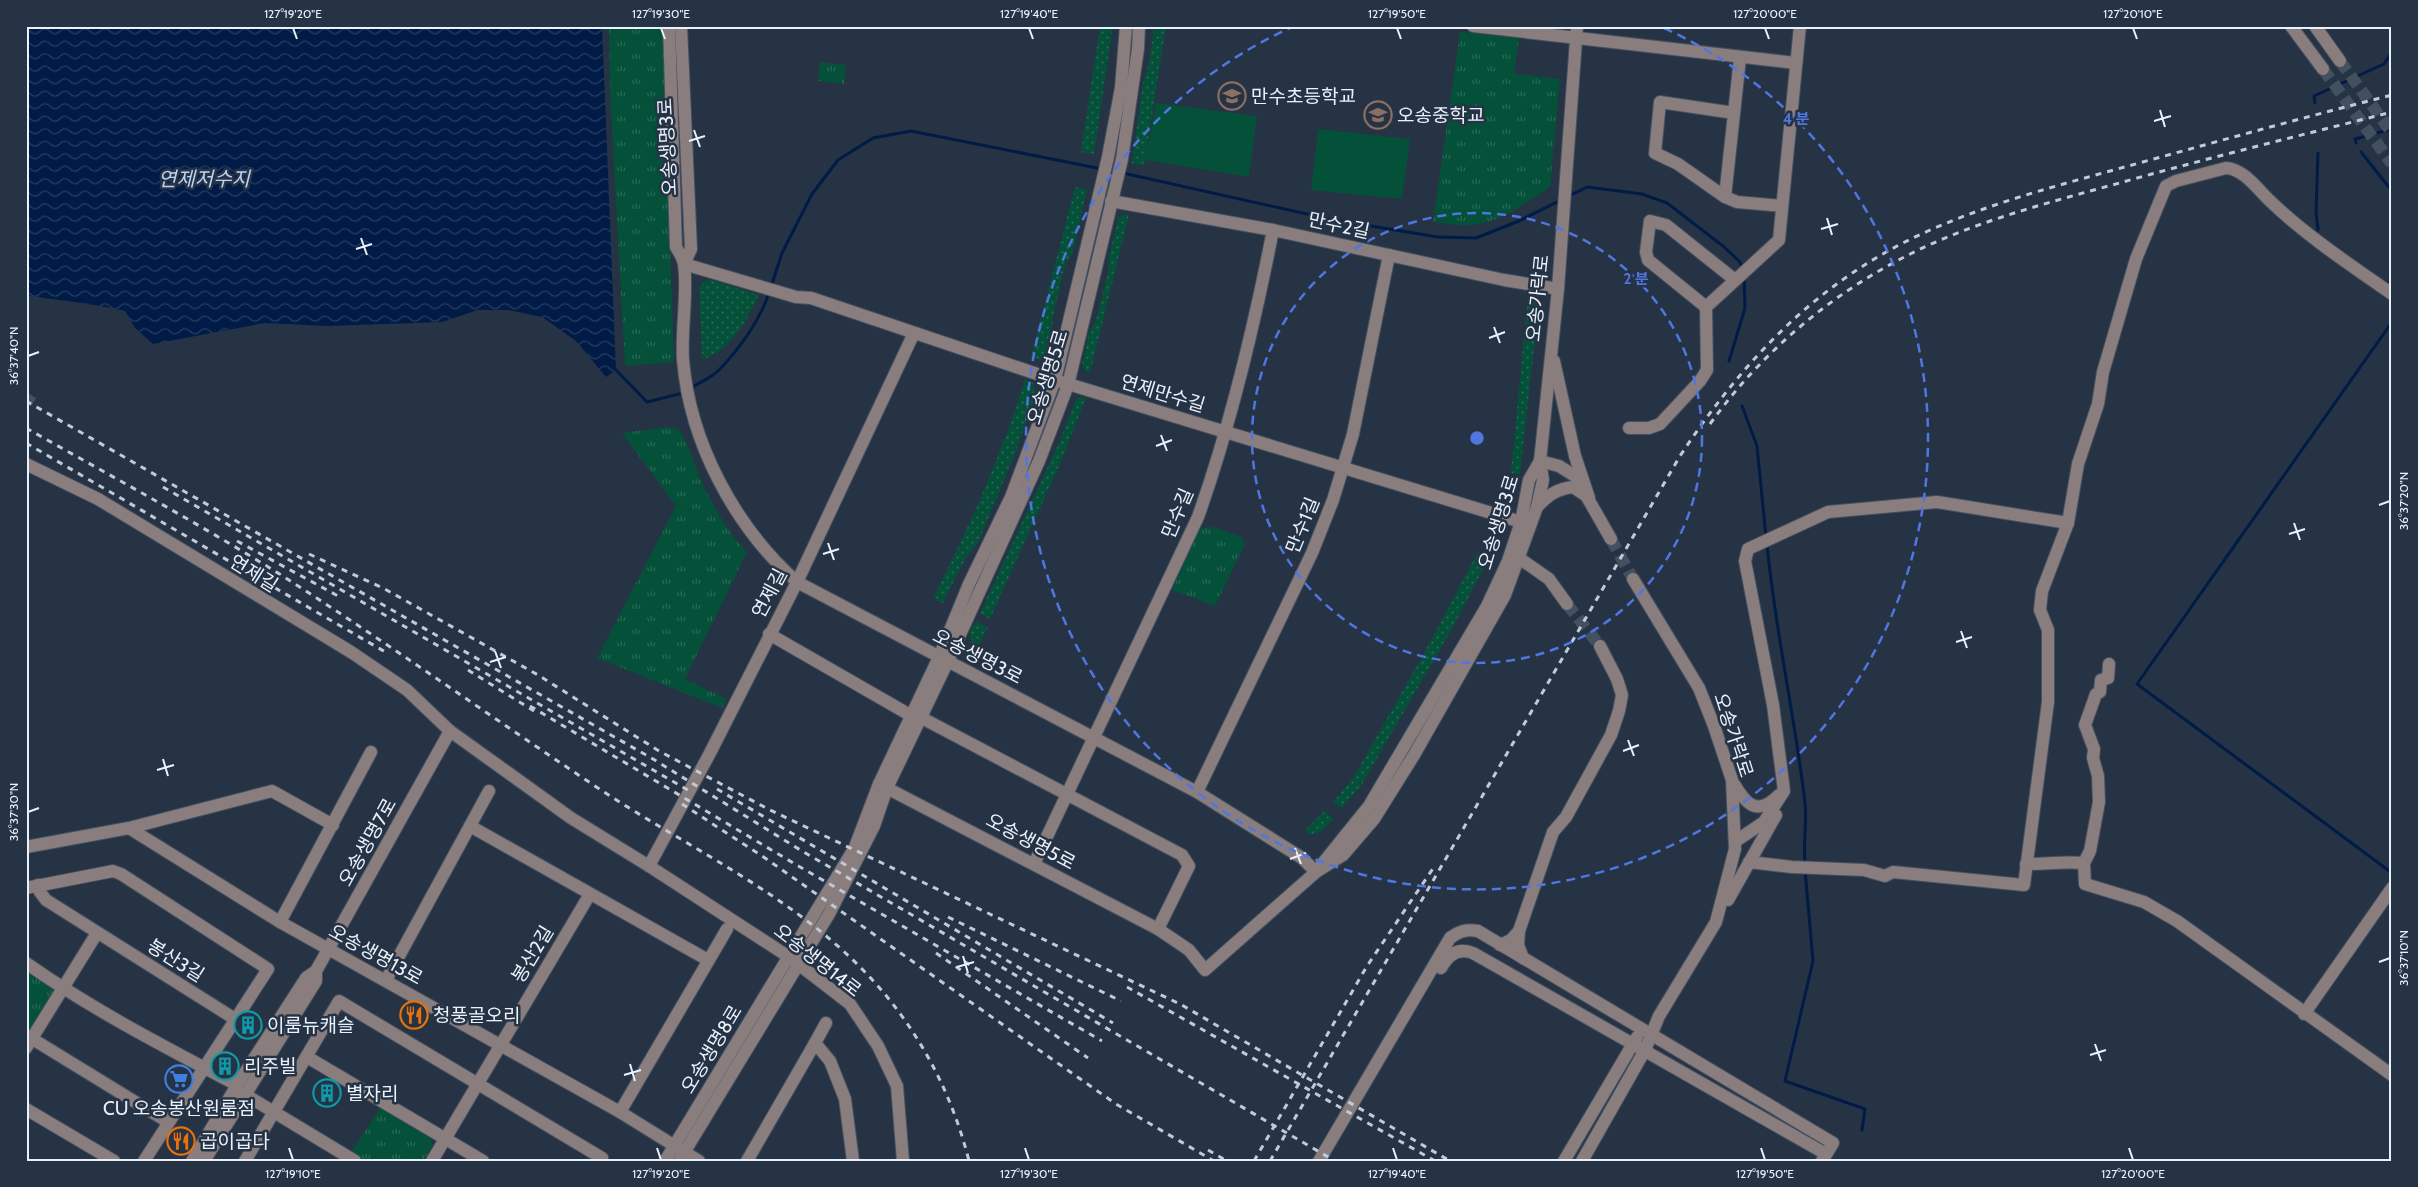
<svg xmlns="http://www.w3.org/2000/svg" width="2418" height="1187" viewBox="0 0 2418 1187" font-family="Cabin,'Noto Sans KR',sans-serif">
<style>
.grass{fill:url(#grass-dots)}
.park{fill:url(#park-tufts)}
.garden{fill:#045038}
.water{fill:url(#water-waves)}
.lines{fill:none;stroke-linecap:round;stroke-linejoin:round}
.stream{stroke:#011b47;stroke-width:3}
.minor-tunnel{stroke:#435060;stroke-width:12;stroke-dasharray:12 6;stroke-linecap:butt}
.minor-casing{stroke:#455161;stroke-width:14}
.minor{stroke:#897d7d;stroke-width:12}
.rail{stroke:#c1cad7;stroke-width:3;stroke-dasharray:6 6;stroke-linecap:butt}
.ticks{fill:none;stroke:#e9f1fc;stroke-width:2}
.ring{fill:none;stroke:#5077e1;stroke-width:2.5;stroke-dasharray:9 6}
.labels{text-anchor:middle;stroke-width:5;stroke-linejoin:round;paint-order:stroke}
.poi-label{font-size:19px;fill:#e9f1fc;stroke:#263344;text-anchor:start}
.street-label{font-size:19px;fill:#e9f1fc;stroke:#263344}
.water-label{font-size:20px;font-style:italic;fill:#bad2f6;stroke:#263344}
.centre{fill:#5077e1;stroke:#263344;stroke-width:2.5}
.ring-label{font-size:15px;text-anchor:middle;font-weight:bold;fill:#5077e1;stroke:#263344;stroke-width:5;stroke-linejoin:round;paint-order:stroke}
.neatline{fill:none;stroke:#e9f1fc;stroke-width:2}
.ticks-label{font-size:12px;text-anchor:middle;fill:#e9f1fc}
</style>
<defs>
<pattern id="grass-dots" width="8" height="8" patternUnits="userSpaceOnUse" patternTransform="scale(1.25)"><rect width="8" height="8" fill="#045038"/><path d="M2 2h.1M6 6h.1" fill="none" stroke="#296a56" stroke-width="1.8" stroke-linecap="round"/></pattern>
<pattern id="park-tufts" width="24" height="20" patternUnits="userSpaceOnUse" patternTransform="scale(1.25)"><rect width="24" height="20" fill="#045038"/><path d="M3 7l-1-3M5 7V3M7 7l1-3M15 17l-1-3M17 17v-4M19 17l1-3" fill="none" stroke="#296a56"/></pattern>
<pattern id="water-waves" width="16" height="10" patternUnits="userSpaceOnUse" patternTransform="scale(1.25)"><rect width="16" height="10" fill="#011b47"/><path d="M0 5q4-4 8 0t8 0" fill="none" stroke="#263d62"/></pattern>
</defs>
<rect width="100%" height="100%" fill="#263344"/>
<!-- grass -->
<g class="grass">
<polygon points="1100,26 1113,26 1094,154 1081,152"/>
<polygon points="1154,26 1166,26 1144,166 1132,163 1143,82 1149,64"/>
<polygon points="1075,187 1087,190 1073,251 1064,268 1053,317 1052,331 1045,356 1039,360 1031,357"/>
<polygon points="1124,214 1129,215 1090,373 1086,372 1082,365 1089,332 1096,321 1108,272 1109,257 1119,216"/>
<path d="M 708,279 L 759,295 C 747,321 730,351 702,360 L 699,286 Z"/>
<polygon points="1528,296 1536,298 1539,303 1520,474 1511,473"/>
<path d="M 1025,379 L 1033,383 L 1036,393 L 1015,454 L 978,543 L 965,559 L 943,603 L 933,598 C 969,527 1002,455 1025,379 Z"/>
<polygon points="1081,397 1086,398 1060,464 990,619 980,613 1058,445 1076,399"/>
<polygon points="1478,552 1490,556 1453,627 1361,786 1342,808 1333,802 1353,778 1422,657"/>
<polygon points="976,621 988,628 977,648 972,644 969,632"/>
<polygon points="1324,811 1334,819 1320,832 1310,835 1305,831"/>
</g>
<!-- park -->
<g class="park">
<polygon points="609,26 663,26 674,362 625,366 610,90"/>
<path d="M 1460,32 L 1519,38 L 1514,74 L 1560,79 L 1550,187 C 1526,203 1498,224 1469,225 C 1457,226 1445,223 1433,222 Z"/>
<polygon points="820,62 846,65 844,84 818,81"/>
<path d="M 668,427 L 678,429 C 688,441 691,454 696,468 C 708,497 725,530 747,552 L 685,679 L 727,699 L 722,708 L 597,658 L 676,506 L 622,433 Z"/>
<polygon points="1210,526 1242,537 1245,544 1215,606 1172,590 1199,530"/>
<polygon points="26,969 52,987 54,994 32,1029 27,1031"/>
<polygon points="381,1107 430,1136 433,1145 423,1161 355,1161 348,1157"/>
</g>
<!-- garden -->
<g class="garden">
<polygon points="1156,103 1257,116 1249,177 1145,160"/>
<polygon points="1318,129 1410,139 1402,199 1311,190"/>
</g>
<!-- water -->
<path class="water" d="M 26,26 L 602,26 L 616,370 L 606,377 L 576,341 L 542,317 L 508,310 L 478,310 L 442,322 L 328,326 L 265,323 L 153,344 L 135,328 L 125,311 C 92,303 59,301 26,295 Z"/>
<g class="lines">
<!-- stream -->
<g class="stream">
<polyline points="2315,103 2314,96 2384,64 2392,52"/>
<polyline points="2356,143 2355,139 2392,129"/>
<polyline points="2361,152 2392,191"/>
<polyline points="2318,153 2316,212 2318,230"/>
<polyline points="1123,173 1334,220 1438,237 1476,238 1519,221 1561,200"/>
<polyline points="1569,196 1587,187 1642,194 1667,203 1723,246 1740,262 1743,269"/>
<polyline points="2384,281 2392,286"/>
<polyline points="771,287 782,253 812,194 838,160 873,138 911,131 1102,169"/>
<polyline points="2392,322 2137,684 2392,873"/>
<polyline points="1729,361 1745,308 1744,275"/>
<polyline points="616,370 647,402 683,393"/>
<path d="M 691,388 C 700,382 713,377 720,369 C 740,348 760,320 769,293"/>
<polyline points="1742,406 1757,446 1766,537"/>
<path d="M 1767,544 C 1775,631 1795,716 1805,803 C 1807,823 1803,844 1805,864"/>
<polyline points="1805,870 1813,961 1785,1081 1865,1109 1862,1130"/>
</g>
<!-- minor-tunnel -->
<g class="minor-tunnel">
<polyline points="2340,61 2392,133"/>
<polyline points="2323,69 2392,164"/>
<polyline points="26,403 31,395"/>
<polyline points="1611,539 1633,579"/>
<polyline points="1567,604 1600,646"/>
</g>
<!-- minor casing -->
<g class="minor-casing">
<g id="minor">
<path d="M 669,26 L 676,247 C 679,252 683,258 684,264 C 688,292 681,330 683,360 C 690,443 735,527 797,582 L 1197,792 L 1302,858 L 1316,872"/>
<polyline points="681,26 691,249 684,264"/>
<polyline points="1473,26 1796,63"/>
<polyline points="2291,26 2323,69"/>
<polyline points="2315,26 2340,61"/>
<polyline points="1734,113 1660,102 1655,153 1678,164 1725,197 1740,58"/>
<polyline points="1725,197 1737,202 1782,206"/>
<polyline points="1111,201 1273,230 1504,280 1558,289"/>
<polyline points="684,264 796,297 811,298 1055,380 1521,522"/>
<polyline points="1706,307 1648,260 1646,252 1650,221 1666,225 1735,280"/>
<polyline points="1554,361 1575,456 1589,498"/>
<polyline points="1629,428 1649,428 1660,424 1700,381 1707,370 1706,307 1779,240 1800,26"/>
<polyline points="1540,461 1559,466 1575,476 1611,539"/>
<polyline points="26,464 98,499 351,652 407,690 450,731 571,818 649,866 789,957 850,1004 878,1046 897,1086 903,1161"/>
<path d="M 1537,507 C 1548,495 1557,489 1573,487 L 1585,495"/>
<polyline points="1519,558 1549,579 1567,604"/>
<polyline points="769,634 910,715"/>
<polyline points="2109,664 2108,678 2101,680 2100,692 2096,694 2085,725 2094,749 2093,758 2098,776 2099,802 2090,851 2084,863 2085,884 2144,902 2177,921 2392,1075"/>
<polyline points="920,717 1182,855 1189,866 1158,929"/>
<polyline points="879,784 1158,929 1189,950 1205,970 1316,872 1343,855 1374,819 1414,755 1505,595 1537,507 1543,480 1540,461 1558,289 1577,26"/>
<path d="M 1734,784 C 1747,806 1758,816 1779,795"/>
<polyline points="1197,792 1312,553 1333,500 1353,434 1389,255"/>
<polyline points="470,826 708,960"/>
<polyline points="129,828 272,791 333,825"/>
<polyline points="1736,841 1764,822 1784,791 1773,705 1745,561 1748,549 1828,512 1937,502 2068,523"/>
<polyline points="26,847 129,828 280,922 620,1112 699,1161"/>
<path d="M 1749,862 L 1792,867 L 1864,870 L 1885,876 L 1893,872 L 2024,885 L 2048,702 L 2048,630 L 2040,610 L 2042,591 L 2068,523 L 2078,464 L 2098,404 L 2103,372 L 2136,259 L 2166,186 L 2176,181 L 2226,168 C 2243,169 2256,187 2268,199 C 2305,235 2349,264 2392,294"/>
<path d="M 1034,864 L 1198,517 C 1231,424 1254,327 1273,230"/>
<path d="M 2026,864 C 2046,864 2066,861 2084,863"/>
<polyline points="649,866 710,753 797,582 914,333"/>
<polyline points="1319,868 1369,806 1487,606 1508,561 1521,522 1529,480 1540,461"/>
<polyline points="38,885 40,892 46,900 235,1019"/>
<polyline points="26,888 113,871 121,874 268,969 144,1161"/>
<polyline points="1728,900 1776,815"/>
<polyline points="280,922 371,752"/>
<polyline points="1519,931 1553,832 1566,817 1611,735 1619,711 1622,695 1617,679 1600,646"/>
<polyline points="1500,945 1511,940 1519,931 1518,945 1523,958"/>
<path d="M 26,963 C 93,1010 165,1047 237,1085"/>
<path d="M 1441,968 C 1448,955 1458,947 1473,953 L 1826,1154"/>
<polyline points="386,980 489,791"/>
<polyline points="2304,1014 2392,888"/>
<polyline points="26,1035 168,1122"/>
<polyline points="815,1043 826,1023"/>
<polyline points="26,1048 97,933"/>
<polyline points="307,1057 483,1161"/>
<polyline points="244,1094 355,1161"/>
<polyline points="26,1109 114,1161"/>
<polyline points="620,1112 727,929"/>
<polyline points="192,1161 237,1085 306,978 316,971"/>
<polyline points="204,1161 316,981 316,971 450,731"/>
<polyline points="245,1161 339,1001 602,1158 601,1161"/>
<polyline points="432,1161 590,894"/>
<polyline points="665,1161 855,847 879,784 939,657 969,584 1011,497 1055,380 1108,157 1121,88 1126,26"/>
<polyline points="679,1161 829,914 874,826 887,788 948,661 1039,461 1068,385 1122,159 1138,49 1139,26"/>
<polyline points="747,1161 815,1043 830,1061 845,1099 853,1161"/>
<path d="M 1319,1161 L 1450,938 C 1460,931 1466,929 1478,931 L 1833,1143 L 1822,1161"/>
<polyline points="1564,1161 1637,1037"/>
<polyline points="1582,1161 1645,1050 1659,1016 1716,922 1735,849 1732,780 1714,726 1699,688 1633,579"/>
</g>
</g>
<!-- minor -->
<use href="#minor" class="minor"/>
<!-- rail -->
<g class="rail">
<polyline points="26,401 653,759 802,851 1335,1161"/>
<path d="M 1710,424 C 1765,347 1843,284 1929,245 C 1991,217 2058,200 2123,182 C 2212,157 2302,135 2392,112"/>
<path d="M 26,428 C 111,476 198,523 281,575 C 389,644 494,719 601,790 C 689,848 789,894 863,970 C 915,1023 951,1089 969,1161"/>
<polyline points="26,443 387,653"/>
<polyline points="163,487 693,793"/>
<polyline points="237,541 338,596"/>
<polyline points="309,554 383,588 538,675 659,751 770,810 1180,1004 1450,1161"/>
<polyline points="468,670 534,711"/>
<polyline points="530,706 800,867 1102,1041"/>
<polyline points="717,789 1113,1023"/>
<polyline points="682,804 765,858 1116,1104 1214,1161"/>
<polyline points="948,917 1121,1001"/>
<polyline points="936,953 1088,1058"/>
<polyline points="1127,987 1435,1161"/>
<polyline points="1208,1150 1227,1161"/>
<polyline points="1254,1161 1367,966 1434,867"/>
<path d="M 1270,1161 L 1680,456 C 1744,359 1820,279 1928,231 C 1993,202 2063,184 2132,165 C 2219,141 2305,117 2392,95"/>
</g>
</g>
<!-- ticks -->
<path class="ticks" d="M 293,28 L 297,39M 661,28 L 665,39M 1029,28 L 1033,39M 1397,28 L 1401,39M 1765,28 L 1769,39M 2133,28 L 2137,39M 2160,110 L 2165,127M 2154,121 L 2171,116M 694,130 L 700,147M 689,141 L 705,136M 1827,218 L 1832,235M 1821,229 L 1838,224M 361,238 L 367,255M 356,249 L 372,244M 1494,327 L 1500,343M 1489,338 L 1505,332M 28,356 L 39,352M 1161,435 L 1167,451M 1156,446 L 1172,440M 2379,505 L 2390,501M 2294,523 L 2300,540M 2289,534 L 2305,529M 828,543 L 834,560M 823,554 L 839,549M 1961,631 L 1967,648M 1956,642 L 1972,637M 495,651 L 501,668M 490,662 L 506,657M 1628,740 L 1634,756M 1623,751 L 1639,745M 163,759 L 168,776M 157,770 L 174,765M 28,812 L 39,808M 1295,848 L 1301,864M 1290,859 L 1306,853M 963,956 L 968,973M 2379,962 L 2390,958M 957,967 L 974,962M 2095,1044 L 2101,1061M 2090,1055 L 2106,1050M 630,1064 L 635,1081M 624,1075 L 641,1070M 289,1148 L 293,1160M 657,1148 L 661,1160M 1025,1148 L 1029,1160M 1393,1148 L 1397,1160M 1761,1148 L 1765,1160M 2129,1148 L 2133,1160"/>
<!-- distance rings -->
<g class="ring">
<circle cx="1477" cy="438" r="225"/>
<path d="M1664 28A451 451 0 1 1 1290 28"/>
</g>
<!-- icons -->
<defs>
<g id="school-ring" transform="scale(1.4375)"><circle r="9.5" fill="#263344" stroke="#8d6e63" stroke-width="1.5"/><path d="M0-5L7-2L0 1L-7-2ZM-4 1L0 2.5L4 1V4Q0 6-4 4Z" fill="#8d6e63"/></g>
<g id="restaurant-ring" transform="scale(1.4375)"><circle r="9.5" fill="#263344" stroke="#e8710a" stroke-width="1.5"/><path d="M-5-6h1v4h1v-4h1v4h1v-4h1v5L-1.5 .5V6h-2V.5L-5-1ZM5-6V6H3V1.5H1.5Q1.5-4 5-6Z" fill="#e8710a"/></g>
<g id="building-ring" transform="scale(1.4375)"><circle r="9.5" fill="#263344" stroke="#0f9aa8" stroke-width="1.5"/><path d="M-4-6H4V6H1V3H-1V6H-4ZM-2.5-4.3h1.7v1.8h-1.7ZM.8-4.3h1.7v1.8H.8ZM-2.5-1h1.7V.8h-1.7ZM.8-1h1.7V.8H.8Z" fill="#0f9aa8"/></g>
<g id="supermarket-ring" transform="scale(1.4375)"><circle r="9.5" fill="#263344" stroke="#3f7fe0" stroke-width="1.5"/><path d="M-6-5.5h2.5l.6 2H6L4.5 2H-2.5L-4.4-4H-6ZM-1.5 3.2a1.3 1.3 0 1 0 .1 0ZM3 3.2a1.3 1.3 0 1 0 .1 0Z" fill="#3f7fe0"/></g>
</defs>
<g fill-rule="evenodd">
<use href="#school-ring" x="1232" y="96"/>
<use href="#school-ring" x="1378" y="115"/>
<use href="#restaurant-ring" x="414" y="1015"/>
<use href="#building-ring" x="248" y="1025"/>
<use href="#building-ring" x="225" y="1066"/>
<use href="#supermarket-ring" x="179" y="1079"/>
<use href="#building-ring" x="327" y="1093"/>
<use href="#restaurant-ring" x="181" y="1141"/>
</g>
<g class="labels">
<!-- poi labels -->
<g class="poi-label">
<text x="1251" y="103">만수초등학교</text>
<text x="1397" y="122">오송중학교</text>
<text x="433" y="1022">청풍골오리</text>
<text x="267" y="1032">이룸뉴캐슬</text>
<text x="244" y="1073">리주빌</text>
<text x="346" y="1100">별자리</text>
<text x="179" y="1115" text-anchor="middle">CU 오송봉산원룸점</text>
<text x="200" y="1148">곱이곱다</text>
</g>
<!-- street labels -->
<g class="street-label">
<text transform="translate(667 147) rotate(-93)" y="7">오송생명3로</text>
<text transform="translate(1339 225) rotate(12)" y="7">만수2길</text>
<text transform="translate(1537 298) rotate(-84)" y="7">오송가락로</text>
<text transform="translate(1047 377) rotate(-73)" y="7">오송생명5로</text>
<text transform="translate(1163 393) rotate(17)" y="7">연제만수길</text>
<text transform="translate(1177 513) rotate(-67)" y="7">만수길</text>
<text transform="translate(1498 522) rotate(-73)" y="7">오송생명3로</text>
<text transform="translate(1302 525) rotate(-68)" y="7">만수1길</text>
<text transform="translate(254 573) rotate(32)" y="7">연제길</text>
<text transform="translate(769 593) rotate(-62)" y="7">연제길</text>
<text transform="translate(978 656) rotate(27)" y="7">오송생명3로</text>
<text transform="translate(1734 735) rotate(72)" y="7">오송가락로</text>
<text transform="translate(1031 841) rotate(28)" y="7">오송생명5로</text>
<text transform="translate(367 842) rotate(-61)" y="7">오송생명7로</text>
<text transform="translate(376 954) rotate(29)" y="7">오송생명13로</text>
<text transform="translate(532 954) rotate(-59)" y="7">봉산2길</text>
<text transform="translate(176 960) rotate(32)" y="7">봉산3길</text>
<text transform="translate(818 960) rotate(38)" y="7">오송생명14로</text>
<text transform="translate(711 1049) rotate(-59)" y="7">오송생명8로</text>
</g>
<!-- water labels -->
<g class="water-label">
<text x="204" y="186">연제저수지</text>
</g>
</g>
<circle cx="1477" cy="438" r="8" class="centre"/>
<g class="ring-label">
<text x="1796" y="124">4 분</text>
<text x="1636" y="284">2 분</text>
</g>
<!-- border -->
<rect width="2418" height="1187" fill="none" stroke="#263344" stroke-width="55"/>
<rect x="28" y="28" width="2362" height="1132" class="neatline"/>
<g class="ticks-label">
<text x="293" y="18">127°19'20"E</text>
<text x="661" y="18">127°19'30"E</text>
<text x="1029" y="18">127°19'40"E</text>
<text x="1397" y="18">127°19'50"E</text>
<text x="1765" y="18">127°20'00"E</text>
<text x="2133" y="18">127°20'10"E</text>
<text transform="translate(14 356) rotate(-90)" y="4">36°37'40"N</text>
<text transform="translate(2404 501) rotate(-90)" y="4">36°37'20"N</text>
<text transform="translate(14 812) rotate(-90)" y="4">36°37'30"N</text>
<text transform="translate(2404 958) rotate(-90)" y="4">36°37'10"N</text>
<text x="293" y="1178">127°19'10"E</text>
<text x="661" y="1178">127°19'20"E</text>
<text x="1029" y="1178">127°19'30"E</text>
<text x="1397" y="1178">127°19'40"E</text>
<text x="1765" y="1178">127°19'50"E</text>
<text x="2133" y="1178">127°20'00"E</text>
</g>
</svg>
